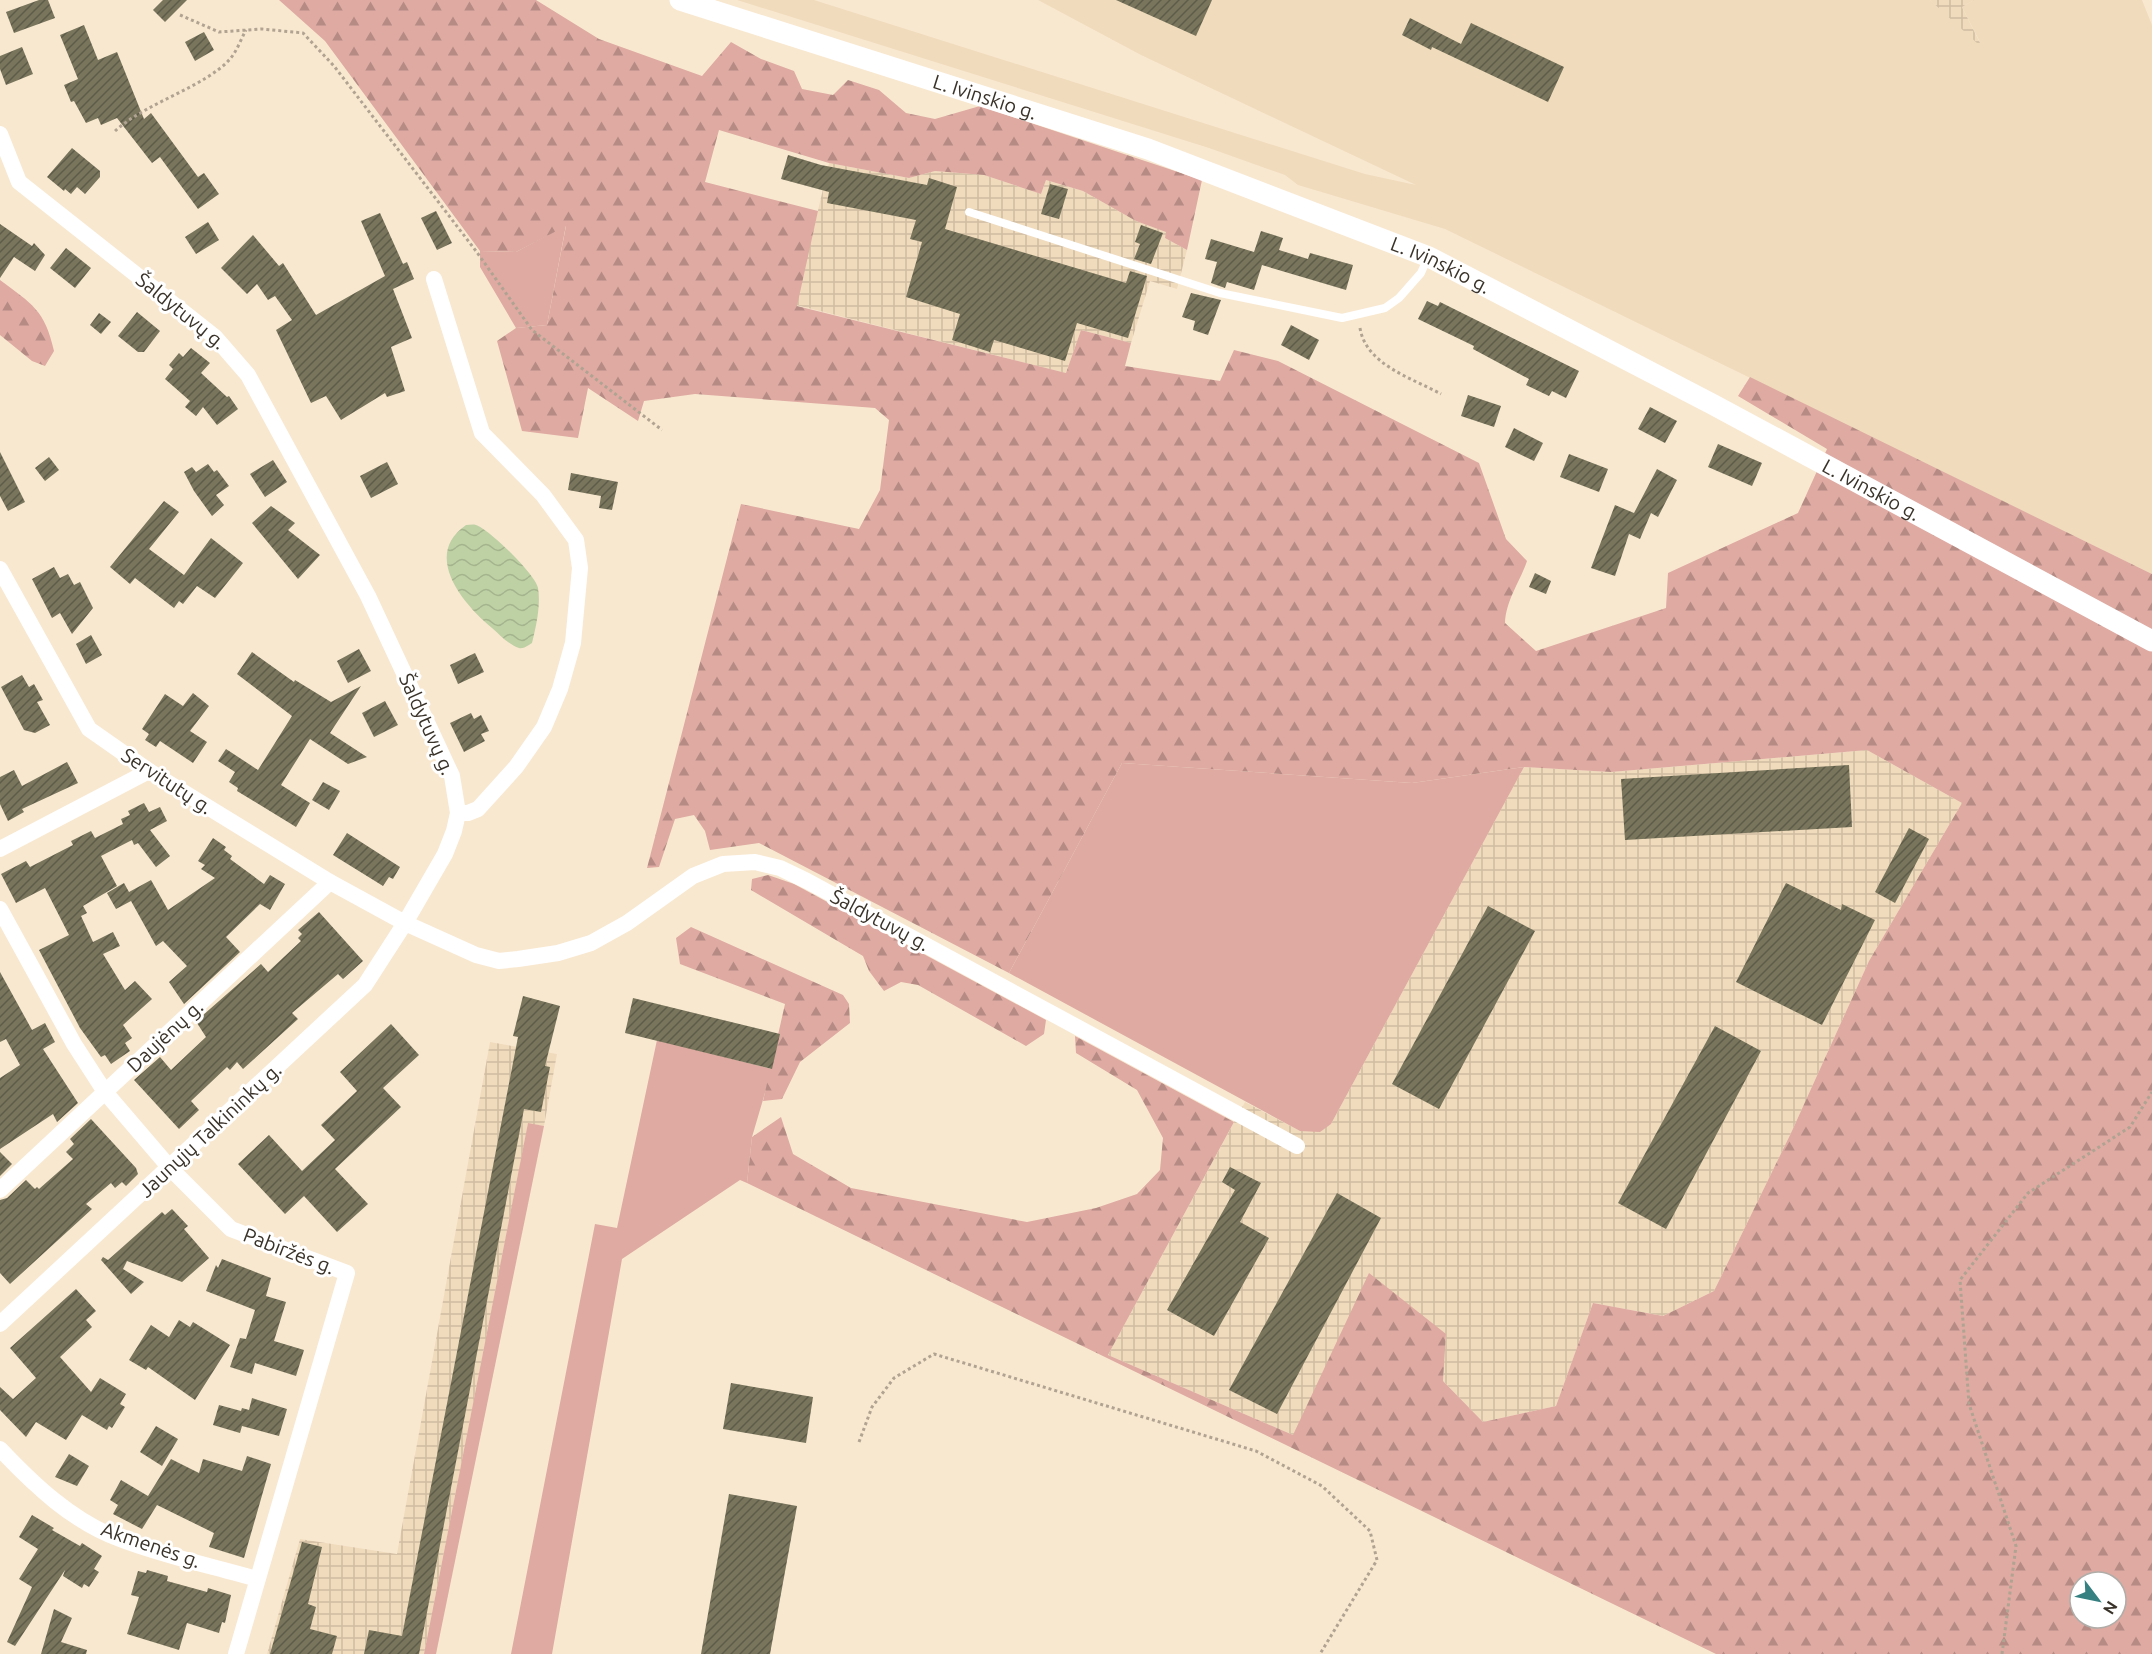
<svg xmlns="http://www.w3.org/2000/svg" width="2152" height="1654" viewBox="0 0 2152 1654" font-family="Ubuntu,sans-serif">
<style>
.built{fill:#f0dbbc}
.industrial{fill:url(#industrial-grid)}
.green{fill:#deaaa2}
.forest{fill:url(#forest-firs);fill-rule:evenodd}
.water{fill:url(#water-waves)}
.building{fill:url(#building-hatch)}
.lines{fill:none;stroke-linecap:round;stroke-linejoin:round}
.path{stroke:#b0a391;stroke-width:3;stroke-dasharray:3 3;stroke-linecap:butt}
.service{stroke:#fff;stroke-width:8}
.minor{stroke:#fff;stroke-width:16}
.tertiary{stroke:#fff;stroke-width:21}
.labels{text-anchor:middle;stroke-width:6;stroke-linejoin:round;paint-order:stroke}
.street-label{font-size:20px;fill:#393229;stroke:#fff}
</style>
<defs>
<pattern id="industrial-grid" width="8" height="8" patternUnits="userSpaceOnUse" patternTransform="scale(1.5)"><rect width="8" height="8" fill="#f0dbbc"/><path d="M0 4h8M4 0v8" fill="none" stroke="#cfbca2"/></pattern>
<pattern id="forest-firs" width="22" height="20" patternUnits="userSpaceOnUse" patternTransform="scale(1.5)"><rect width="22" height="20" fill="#deaaa2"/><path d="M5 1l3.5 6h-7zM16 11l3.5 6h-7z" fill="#b58b84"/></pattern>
<pattern id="water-waves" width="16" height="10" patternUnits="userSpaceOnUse" patternTransform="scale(1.5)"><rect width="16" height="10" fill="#bed1a4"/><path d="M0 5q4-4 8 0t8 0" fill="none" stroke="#a4b48d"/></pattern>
<pattern id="building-hatch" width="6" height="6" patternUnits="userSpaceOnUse" patternTransform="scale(1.5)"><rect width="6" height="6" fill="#78755c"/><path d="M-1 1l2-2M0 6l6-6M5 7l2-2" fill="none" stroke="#5e5c48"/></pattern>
</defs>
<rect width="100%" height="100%" fill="#f9e8d0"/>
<!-- built -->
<polygon class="built" points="737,0 814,0 1365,174 1416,185 1141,55 1038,0 1930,0 1980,42 1962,7 1974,0 2142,0 2152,25 2152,574 1445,229 1298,185 1285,175 1209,148"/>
<!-- industrial -->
<g class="industrial">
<polygon points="1930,0 1974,0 1962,7 1980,43 1978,44"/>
<polygon points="829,163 909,178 935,171 984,175 1041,194 1046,180 1083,191 1136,221 1167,232 1165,238 1187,250 1177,289 1150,281 1131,343 1081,330 1066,373 796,305"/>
<polygon points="1867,750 1962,803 1869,961 1791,1133 1714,1291 1663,1316 1593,1303 1556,1406 1483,1422 1443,1381 1446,1334 1293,1435 1108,1355 1245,1102 1300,1131 1331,1124 1524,767 1611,772"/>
<polygon points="490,1042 557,1054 544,1126 528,1124 424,1654 267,1654 300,1539 397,1554"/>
</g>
<!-- green -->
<g class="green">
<polygon points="566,225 547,325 516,328 480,267 480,251 516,252"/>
<polygon points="1122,763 1412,783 1524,767 1331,1124 1320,1132 1300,1131 1009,973"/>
<polygon points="657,1040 772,1069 752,1137 747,1183 740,1180 622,1259 552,1654 511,1654 595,1224 617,1228"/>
<polygon points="528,1123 544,1126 436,1654 424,1654"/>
</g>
<!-- forest -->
<g class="forest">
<path d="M 279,0 L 536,0 L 599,39 L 702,76 L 731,42 L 761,59 L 794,71 L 802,89 L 833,95 L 848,80 L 879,90 L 906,113 L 935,119 L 980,106 L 1202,180 L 1187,250 L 1165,238 L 1166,232 L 1136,221 L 1083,191 L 1046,180 L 1041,194 L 984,175 L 935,171 L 909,178 L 829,163 L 719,130 L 705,182 L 818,211 L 797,306 L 1066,373 L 1081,330 L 1131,343 L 1125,366 L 1220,381 L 1234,350 L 1278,361 L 1479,463 L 1506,539 L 1527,561 C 1520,582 1506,600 1505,623 L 1536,651 L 1666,608 L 1668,573 L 1798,513 L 1827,449 L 1738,396 L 1750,377 L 2152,574 L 2152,1654 L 1716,1654 L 747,1183 L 752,1137 L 781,1117 L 793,1154 L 851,1188 L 1027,1222 L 1096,1208 L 1137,1194 L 1160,1170 L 1163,1138 L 1137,1090 L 1076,1053 L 1075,1036 L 1234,1122 L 1108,1355 L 1293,1435 L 1369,1273 L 1446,1334 L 1443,1381 L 1483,1422 L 1556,1406 L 1593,1303 L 1663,1316 L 1714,1291 L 1791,1133 L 1869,961 L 1962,803 L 1867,750 L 1611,772 L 1524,767 L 1412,783 L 1122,763 L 1009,973 L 759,843 L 710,850 L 705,831 L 694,815 L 675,819 L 659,867 L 647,868 L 741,504 L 859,529 L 880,490 L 889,420 L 875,408 L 695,394 L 644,401 L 638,421 L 588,388 L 578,438 L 522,431 L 497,341 L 516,328 L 547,325 L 566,226 L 516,252 L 480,251 L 325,41 ZM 2080,1582 L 2116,1582 L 2116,1618 L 2080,1618 Z"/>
<path d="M 0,280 C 32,304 45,310 54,351 L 45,366 L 32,361 L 0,335 Z"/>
<polygon points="768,875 794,884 1046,1020 1044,1034 1026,1046 918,985 901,982 884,991 869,971 863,956 751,890 752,879"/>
<polygon points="691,927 843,995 849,1004 850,1023 800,1062 782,1099 763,1101 785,1004 680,964 676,938"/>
</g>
<!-- water -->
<path class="water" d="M 466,525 C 469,525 473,524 476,525 C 489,529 536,575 538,588 C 541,605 536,627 532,643 C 527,646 524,649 519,648 C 509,645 500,635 492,628 C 463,604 422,555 466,525 Z"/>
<!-- building -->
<g class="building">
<polygon points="39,0 48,0 55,18 14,33 6,12"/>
<polygon points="163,0 187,0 165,22 153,10"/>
<polygon points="1116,0 1212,0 1196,36"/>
<polygon points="1410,18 1461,44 1471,23 1564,67 1548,102 1432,47 1431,50 1402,35"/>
<polygon points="84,25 98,60 117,52 144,119 151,113 198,177 204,173 219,194 198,209 160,157 152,163 117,118 101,125 98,118 86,123 74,101 71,102 64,85 78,79 60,35"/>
<polygon points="204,32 214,50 195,61 185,42"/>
<polygon points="22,47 33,74 6,85 0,69 0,56"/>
<polygon points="72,148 100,171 100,177 85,194 77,187 71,194 65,189 64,191 47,177"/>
<polygon points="788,155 821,165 927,185 929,178 957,187 945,229 1126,283 1130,271 1147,276 1128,338 1077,323 1065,361 994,340 990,352 952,340 960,314 906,297 922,242 910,239 916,220 827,203 829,192 781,179"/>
<polygon points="1050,184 1068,189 1059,219 1041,214"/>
<polygon points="436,211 452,243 437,250 421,218"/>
<polygon points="380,213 403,264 407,262 414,279 393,289 412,338 391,347 405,391 387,397 385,393 341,420 326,396 311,403 276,330 292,320 275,296 268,300 257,284 247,294 221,268 253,235 279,266 283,263 316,315 385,276 361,221"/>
<polygon points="208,222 219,240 196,254 185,237"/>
<polygon points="0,224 32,246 34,243 45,255 35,271 14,257 0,278"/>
<polygon points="1141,225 1163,233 1151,264 1134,259 1140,244 1135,242"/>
<polygon points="1261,231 1283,238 1279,250 1308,259 1310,253 1353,265 1346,290 1262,265 1254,290 1227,282 1225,288 1211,283 1217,262 1205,259 1211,239 1254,252"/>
<polygon points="66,248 91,268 75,288 50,268"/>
<polygon points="1191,293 1221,300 1208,335 1193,330 1195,321 1182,317"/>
<polygon points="1427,301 1438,306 1440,302 1579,371 1566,398 1552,391 1549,396 1526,385 1529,379 1473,349 1474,346 1418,319"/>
<polygon points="137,312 160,331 144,352 138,352 118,336"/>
<polygon points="99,313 111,322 101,334 90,325"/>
<polygon points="1291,325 1319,340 1309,360 1281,345"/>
<polygon points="191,348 210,363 201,373 227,397 229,396 238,409 217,425 203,407 196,416 185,407 190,401 165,379 173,369 169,365 179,353 183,357"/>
<polygon points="1468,395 1501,406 1494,427 1461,416"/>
<polygon points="1650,407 1677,421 1665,443 1638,429"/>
<polygon points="1514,428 1543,443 1534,461 1505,447"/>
<polygon points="1718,444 1762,463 1752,486 1708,467"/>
<polygon points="0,452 25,502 8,511 0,496"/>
<polygon points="1569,454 1608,469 1599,492 1560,477"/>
<polygon points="49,457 59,470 45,481 35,468"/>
<polygon points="273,460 287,482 265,497 250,474"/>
<polygon points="387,462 398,484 371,498 360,476"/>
<polygon points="208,464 214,472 217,470 229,486 216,495 224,505 212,516 194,491 184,472 192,467 196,472"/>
<polygon points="1657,469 1677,480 1658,517 1651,513 1640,539 1629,534 1615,576 1591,568 1615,505 1634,513"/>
<polygon points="571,473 618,482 612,510 599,508 601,496 568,490"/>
<polygon points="164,501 179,512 149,549 184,575 211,538 243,563 215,598 197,586 183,604 179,601 174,608 135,578 130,584 110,567"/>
<polygon points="271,506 295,523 288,530 320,555 298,579 252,523"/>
<polygon points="54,567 60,578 68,574 74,585 80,582 93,608 72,634 60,613 52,618 32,579"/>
<polygon points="1535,573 1551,581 1546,594 1529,587"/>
<polygon points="91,635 102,655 86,664 76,644"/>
<polygon points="359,649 371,671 348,683 337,661"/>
<polygon points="252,652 294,682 295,680 331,702 361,686 330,733 367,757 348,764 310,739 281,785 310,803 296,827 237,791 238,788 229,782 235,772 218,761 226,749 258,770 292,716 237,674"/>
<polygon points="475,653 484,672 458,684 450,665"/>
<polygon points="22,675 29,687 34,684 43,700 37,702 50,725 35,733 24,730 1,687"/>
<polygon points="193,693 209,706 190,731 207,742 193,763 160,741 156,747 145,740 149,734 142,729 165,694 183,706"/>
<polygon points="385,701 398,725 374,737 362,713"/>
<polygon points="471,713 474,719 481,715 489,731 481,734 485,741 464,752 450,723"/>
<polygon points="67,762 78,783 22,809 24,812 8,821 0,804 0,777 14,770 22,786"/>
<polygon points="1849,765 1852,827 1625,840 1621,779"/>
<polygon points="323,782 340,791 329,810 312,800"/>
<polygon points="144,803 149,812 160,807 167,821 150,830 170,856 156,867 138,843 134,845 132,840 101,856 117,886 83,906 87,913 81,916 93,942 113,932 120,946 103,954 125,990 135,981 152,999 123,1025 132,1038 125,1043 130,1051 111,1064 105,1055 101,1057 80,1028 39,950 69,935 45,888 16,903 1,874 26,861 30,867 73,845 71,841 91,831 95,838 123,824 121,819 130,815 128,811"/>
<polygon points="1909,828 1929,839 1895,903 1875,892"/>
<polygon points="347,833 400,867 393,879 389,877 383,886 333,855"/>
<polygon points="213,838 226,847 224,850 232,856 230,859 264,884 270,875 285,884 270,910 260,904 226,937 240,952 184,1004 169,982 187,966 163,941 156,946 131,901 116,909 107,893 124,883 129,892 151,880 168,910 215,878 201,869 205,865 198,861"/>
<polygon points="1786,883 1841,910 1842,904 1875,920 1822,1025 1736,982"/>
<polygon points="1488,906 1535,931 1439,1109 1392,1084"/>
<polygon points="319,912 363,961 343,979 338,974 292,1013 298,1019 243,1069 237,1062 230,1070 227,1067 191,1101 199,1110 179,1129 134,1080 160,1057 171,1070 206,1037 197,1023 202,1016 261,964 268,972 301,941 298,938 302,934 298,930"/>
<polygon points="0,972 32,1030 45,1023 55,1042 43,1049 78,1103 57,1122 53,1114 0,1149 0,1078 20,1065 6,1039 0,1042"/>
<polygon points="523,996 560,1006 545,1066 550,1067 541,1112 524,1109 419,1654 364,1654 369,1630 402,1636 518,1037 513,1036"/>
<polygon points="633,998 780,1034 772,1069 625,1033"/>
<polygon points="391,1024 419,1055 383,1088 401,1107 335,1169 368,1204 337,1232 304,1196 285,1214 238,1164 269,1135 302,1171 335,1140 321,1125 357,1091 340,1072"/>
<polygon points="1715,1026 1761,1051 1666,1229 1618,1203"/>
<polygon points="91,1119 136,1168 138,1174 126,1186 122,1182 115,1188 111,1183 86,1204 92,1209 10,1284 0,1273 0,1200 7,1198 26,1180 35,1189 37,1187 39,1189 73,1159 66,1152 74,1144 70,1139"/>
<polygon points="0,1152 12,1164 0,1176"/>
<polygon points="1230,1167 1261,1183 1240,1222 1269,1238 1214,1336 1167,1310 1235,1190 1222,1182"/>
<polygon points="1337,1193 1381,1218 1277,1414 1229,1390"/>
<polygon points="172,1209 188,1226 184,1229 209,1258 182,1282 127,1261 123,1269 144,1282 131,1294 101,1260 103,1257 108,1260 162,1212 165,1215"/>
<polygon points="222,1259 271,1278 266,1296 286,1302 274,1341 304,1350 296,1376 255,1363 252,1374 230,1367 240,1338 246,1339 255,1310 206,1291 216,1265 218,1268"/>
<polygon points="76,1289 96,1311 86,1320 92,1327 60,1357 91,1392 100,1378 126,1394 120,1404 125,1407 112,1428 109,1426 107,1430 82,1415 66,1440 36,1422 26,1437 0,1410 0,1387 13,1399 36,1378 10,1348"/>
<polygon points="179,1320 190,1327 193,1322 230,1345 195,1400 148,1367 146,1370 129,1360 151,1325 169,1337"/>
<polygon points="731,1383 813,1397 806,1443 723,1429"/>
<polygon points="252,1398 287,1409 279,1436 242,1426 240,1433 213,1425 219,1405 241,1411 242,1408 249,1410"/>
<polygon points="156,1426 178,1439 162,1466 140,1452"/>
<polygon points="69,1454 89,1466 77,1486 55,1477"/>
<polygon points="247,1456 271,1464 244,1558 209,1547 214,1533 157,1505 142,1529 113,1514 118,1505 110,1500 121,1480 148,1496 171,1459 199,1473 203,1459 242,1471"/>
<polygon points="729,1494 797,1506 770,1654 701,1654"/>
<polygon points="32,1515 54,1528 52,1530 80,1546 82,1543 102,1556 94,1569 99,1572 89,1587 84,1584 82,1588 63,1576 65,1570 15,1646 7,1642 32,1587 19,1579 38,1549 19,1537"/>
<polygon points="302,1542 322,1547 308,1604 316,1607 310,1629 337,1636 332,1654 270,1654"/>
<polygon points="147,1570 168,1576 167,1581 207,1592 208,1588 231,1595 225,1623 222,1622 219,1633 187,1623 179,1650 127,1634 139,1597 131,1595 138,1571 146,1573"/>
<polygon points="54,1609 72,1618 61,1642 87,1650 86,1654 41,1654"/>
</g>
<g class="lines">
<!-- path -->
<g class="path">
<polyline points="180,15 219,32 262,29 303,33 334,66 476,251 532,330 662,430"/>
<path d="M 115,131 C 147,102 205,87 230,59 C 237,51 241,39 246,30"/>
<path d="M 1360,328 C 1366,365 1412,378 1441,394"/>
<polyline points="859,1442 872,1407 894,1378 934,1354 1256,1451 1322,1486 1370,1531 1377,1560 1320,1654"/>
<polyline points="2002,1654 2016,1546 1969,1404 1960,1280 2028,1193 2130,1127 2152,1092"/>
</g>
<!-- service -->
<polyline class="service" points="969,212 1220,293 1342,318 1385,308 1399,298 1421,273 1428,257"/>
<!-- minor -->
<g class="minor">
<polyline points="0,134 19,182 215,337 248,375 368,596 452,776 458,813 454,831 445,854 405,923 365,985 0,1324"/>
<polyline points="434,279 482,433 543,495 576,540 580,568 573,643 560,689 544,727 516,767 478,809 468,813 458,813"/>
<polyline points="0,569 89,729 149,771 330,882 405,923 476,955 499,961 518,959 558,953 591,943 627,923 693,876 723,864 755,862 780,868 807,881 1297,1146"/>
<polyline points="0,849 149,771"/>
<polyline points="0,909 74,1044 105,1092 170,1168 231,1229 347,1273 236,1654"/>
<polyline points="0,1190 330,882"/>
<path d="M 0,1449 C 34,1485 73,1522 120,1539 C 164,1556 212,1566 257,1579"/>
</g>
<!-- tertiary -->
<path class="tertiary" id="s1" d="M 680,0 L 1148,149 L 1429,257 L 1712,404 L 2152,641"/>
</g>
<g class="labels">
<!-- street labels -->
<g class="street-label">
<text dy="7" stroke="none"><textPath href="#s1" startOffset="320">L. Ivinskio g.</textPath></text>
<text dy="7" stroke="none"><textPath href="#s1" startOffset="806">L. Ivinskio g.</textPath></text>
<text transform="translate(181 311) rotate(39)" y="7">Šaldytuvų g.</text>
<text dy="7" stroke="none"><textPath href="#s1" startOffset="1292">L. Ivinskio g.</textPath></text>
<text transform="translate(427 724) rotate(66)" y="7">Šaldytuvų g.</text>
<text transform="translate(167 781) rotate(33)" y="7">Servitutų g.</text>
<text transform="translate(880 920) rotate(28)" y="7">Šaldytuvų g.</text>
<text transform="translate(165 1036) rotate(-43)" y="7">Daujėnų g.</text>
<text transform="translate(210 1130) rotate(-43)" y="7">Jaunųjų Talkininkų g.</text>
<text transform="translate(289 1251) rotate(21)" y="7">Pabiržės g.</text>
<text transform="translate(151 1545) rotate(19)" y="7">Akmenės g.</text>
</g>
</g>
<!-- north arrow -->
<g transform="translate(2098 1600) rotate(122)"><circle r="28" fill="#ffffff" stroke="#b0ada9" stroke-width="1.5"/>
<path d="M0-4.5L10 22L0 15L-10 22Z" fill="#378082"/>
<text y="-9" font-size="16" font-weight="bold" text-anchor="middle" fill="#393229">N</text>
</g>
</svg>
